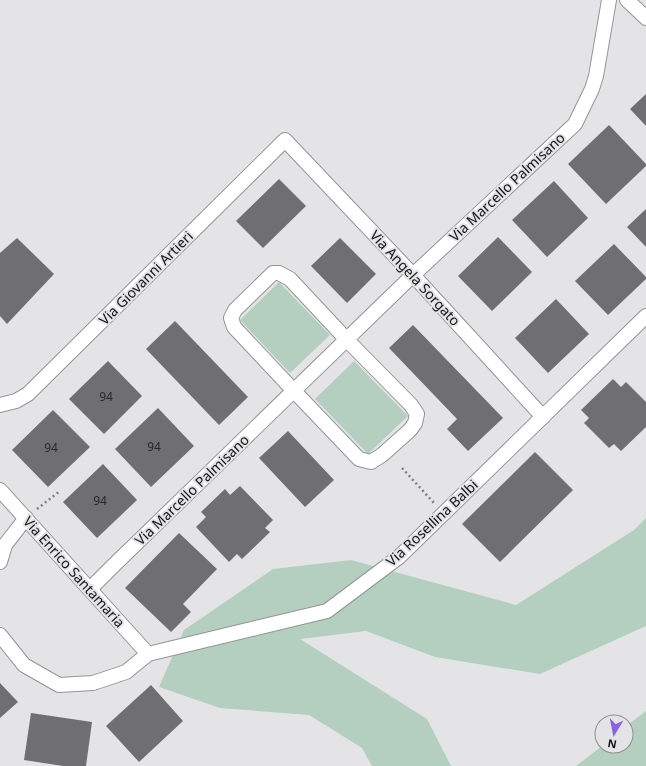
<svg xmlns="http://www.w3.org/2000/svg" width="646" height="766" viewBox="0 0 646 766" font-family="'Noto Sans',sans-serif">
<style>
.green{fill:#b4cfc0}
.building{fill:#6f6f71}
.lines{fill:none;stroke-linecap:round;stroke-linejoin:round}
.minor-casing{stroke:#939496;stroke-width:16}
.path{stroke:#818183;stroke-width:2.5;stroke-dasharray:2 3;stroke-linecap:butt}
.minor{stroke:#fff;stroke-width:14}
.labels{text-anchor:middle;stroke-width:4;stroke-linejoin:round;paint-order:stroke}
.number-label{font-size:12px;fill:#29292a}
.street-label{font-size:14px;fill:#121213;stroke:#e4e4e7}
</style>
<rect width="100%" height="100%" fill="#e4e4e7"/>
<!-- green -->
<g class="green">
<polygon points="279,282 330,335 290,373 240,320"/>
<polygon points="354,361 408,416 368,454 315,399"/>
<polygon points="646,518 646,626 540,674 435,657 366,631 300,639 427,719 451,766 372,766 362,748 309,715 220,708 159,687 184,630 273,569 351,560 516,605 634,530"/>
<polygon points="646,711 646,766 576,766 602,746 626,746 626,726"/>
</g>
<!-- building -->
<g class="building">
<polygon points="646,94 646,126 630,109"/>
<polygon points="609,125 646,164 646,166 606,204 568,164"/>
<polygon points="279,179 306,206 263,248 236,221"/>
<polygon points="554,181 588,218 547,257 512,220"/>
<polygon points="646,209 646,247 627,227"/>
<polygon points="498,237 532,272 492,311 458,276"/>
<polygon points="17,238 54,274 7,324 0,316 0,253"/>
<polygon points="340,238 376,274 347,303 311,266"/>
<polygon points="614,244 646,277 646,279 608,315 575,281"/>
<polygon points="556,299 589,334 548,373 515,338"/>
<polygon points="175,321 248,397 219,425 146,349"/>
<polygon points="413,325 503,418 468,451 447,429 457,419 389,348"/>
<polygon points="108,361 142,396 104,434 69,399"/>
<polygon points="613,379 621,387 626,382 646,402 646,427 621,451 614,444 609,448 584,423 589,418 581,410"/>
<polygon points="158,408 194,446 151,487 115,449"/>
<polygon points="53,410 90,447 48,487 12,450"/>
<polygon points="288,431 334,480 305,507 259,458"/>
<polygon points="535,452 573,490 500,562 462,524"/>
<polygon points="103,464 137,500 97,538 63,502"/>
<polygon points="240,486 273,520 265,528 270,532 242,559 237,554 229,562 196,527 206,517 201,512 225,489 230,495"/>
<polygon points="179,533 217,569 183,604 191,612 171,632 125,588"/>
<polygon points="0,683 18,702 0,718"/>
<polygon points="151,685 183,721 139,762 106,726"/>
<polygon points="31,713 92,722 86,766 63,766 24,760"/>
</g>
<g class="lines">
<!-- minor casing -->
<g class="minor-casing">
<g id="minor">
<polyline points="627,0 646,18"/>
<polygon points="273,273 279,273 290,279 347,340 411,405 417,414 415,423 410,430 382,455 371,462 359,459 294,391 234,327 231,318 235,310"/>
<polyline points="0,405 16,401 28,394 285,140 413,275 543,417"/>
<polyline points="0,490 148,654"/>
<polyline points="0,562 5,545 26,518"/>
<polyline points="90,589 114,565 413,275 575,124 592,89 596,76 609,0"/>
<polyline points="0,635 24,665 59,685 93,683 126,672 148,654 327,611 399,557 646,316"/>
</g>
</g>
<!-- path -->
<g class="path">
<polyline points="402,468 434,503"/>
<polyline points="37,509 60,491"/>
</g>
<!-- minor -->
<use href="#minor" class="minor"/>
</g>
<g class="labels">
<!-- number labels -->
<g class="number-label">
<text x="106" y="401">94</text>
<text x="154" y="451">94</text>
<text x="51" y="452">94</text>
<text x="100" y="505">94</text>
</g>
<!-- street labels -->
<g class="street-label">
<text transform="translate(507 187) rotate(-43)" y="5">Via Marcello Palmisano</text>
<text transform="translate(146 278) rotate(-45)" y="5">Via Giovanni Artieri</text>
<text transform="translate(415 278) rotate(47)" y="5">Via Angela Sorgato</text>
<text transform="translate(192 490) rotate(-44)" y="5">Via Marcello Palmisano</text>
<text transform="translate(432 523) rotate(-43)" y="5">Via Rosellina Balbi</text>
<text transform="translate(74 572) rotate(48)" y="5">Via Enrico Santamaria</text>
</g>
</g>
<!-- north arrow -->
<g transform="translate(614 734) rotate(190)"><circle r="19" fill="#e4e4e7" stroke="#909092"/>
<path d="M0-3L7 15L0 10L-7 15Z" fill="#8b63dd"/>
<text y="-6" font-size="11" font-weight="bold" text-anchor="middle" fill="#121213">N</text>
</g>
</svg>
